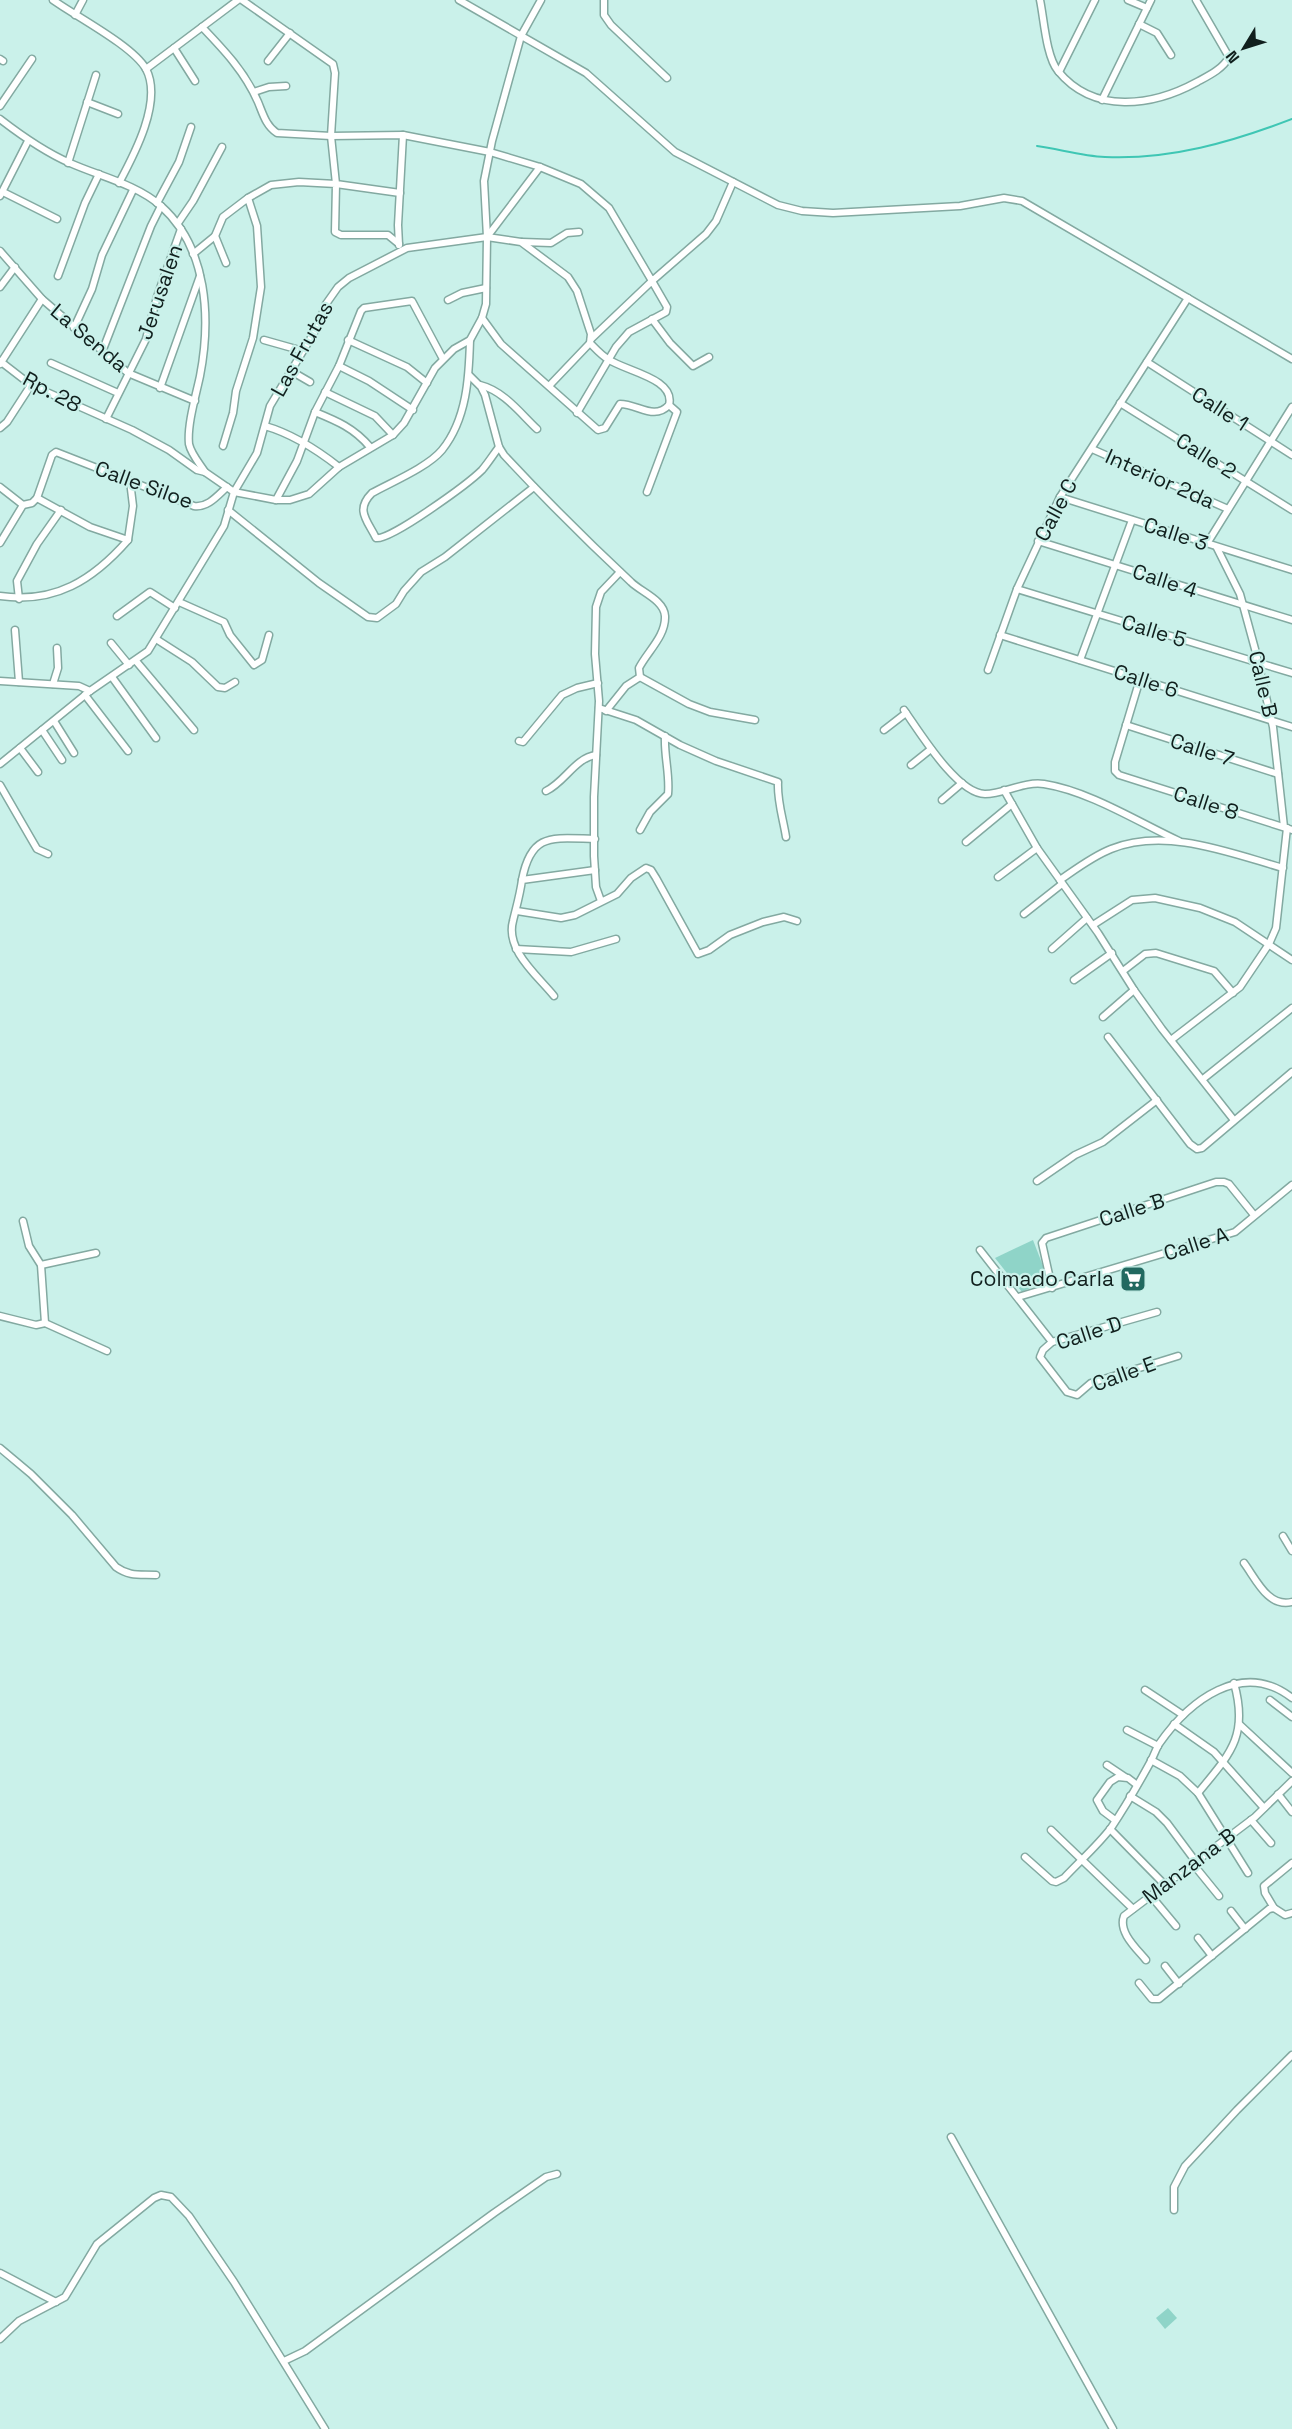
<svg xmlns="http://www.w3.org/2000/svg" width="1292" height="2429" viewBox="0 0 1292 2429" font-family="'Space Grotesk',sans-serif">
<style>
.green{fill:#8fd4c8}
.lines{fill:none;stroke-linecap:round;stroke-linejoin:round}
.stream{stroke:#3fc6b4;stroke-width:2}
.minor-casing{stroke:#83a9a1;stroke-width:9}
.minor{stroke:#fff;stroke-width:6}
.labels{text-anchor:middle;stroke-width:4.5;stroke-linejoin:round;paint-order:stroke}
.street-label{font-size:21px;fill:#101f1d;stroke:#caf1ea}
.poi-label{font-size:21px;fill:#101f1d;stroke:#caf1ea;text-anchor:end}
</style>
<rect width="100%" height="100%" fill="#caf1ea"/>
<!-- green -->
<g class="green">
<polygon points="1033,1240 1048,1279 1022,1292 995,1258"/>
<polygon points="1168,2308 1177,2318 1165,2329 1156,2318"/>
</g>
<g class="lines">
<!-- stream -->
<path class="stream" d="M 1037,146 C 1059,149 1082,156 1105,157 C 1170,160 1232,142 1292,119"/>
<!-- minor casing -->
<g class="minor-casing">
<g id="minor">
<path d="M 53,0 C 77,17 133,46 146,69 C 163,101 134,155 119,183"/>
<polyline points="242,0 333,64 335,73 331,136 336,184 400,193"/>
<polyline points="459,0 586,73 675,152 778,205 802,211 833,213 960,206 1004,198 1022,201 1292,359"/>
<polyline points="604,0 604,15 611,25 667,78"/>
<path d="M 1040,0 C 1044,19 1046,56 1058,71 C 1094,115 1153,106 1197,82 C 1208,76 1223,69 1229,57 L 1196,0"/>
<polyline points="1128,0 1147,8"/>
<polyline points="75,15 83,0"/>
<polyline points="1139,24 1157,33 1171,55"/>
<path d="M 202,27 C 224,50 245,72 258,102 C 263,114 266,126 277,133 L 331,136 L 403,135 L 490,152 L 540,167 L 581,184 L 609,208 L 652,281 L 706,234 L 716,221 L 733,182"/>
<polyline points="174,48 195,81"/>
<polyline points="0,59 3,61"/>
<polyline points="268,61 290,33"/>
<polyline points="146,69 238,0"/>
<polyline points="1059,72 1095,0"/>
<polyline points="254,92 269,87 286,86"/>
<polyline points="1102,100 1151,0"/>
<polyline points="87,102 118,114"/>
<polyline points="0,106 32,59"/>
<path d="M 0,119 C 22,136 45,152 70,163 C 99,176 136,184 161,206 C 208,248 211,319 200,376 C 196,395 187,425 189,444 C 191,454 200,464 205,472"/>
<polyline points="68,163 96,75"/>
<polyline points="3,192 57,219"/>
<polyline points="0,196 28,141"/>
<polyline points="248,198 271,185 299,182 336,184 335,232 341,235 388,235 399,244"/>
<polyline points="157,203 179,162 191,127"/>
<polyline points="178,223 193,201 222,147"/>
<polyline points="215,236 226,263"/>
<polyline points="487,237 540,167"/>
<polyline points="522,242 551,243 567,233 579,232"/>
<polyline points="399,245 398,225 403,135"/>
<polyline points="0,251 42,299 128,373 195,401"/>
<polyline points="193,254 215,236 223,217 248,198 257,226 261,287 253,338 236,391 233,413 223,446"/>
<polyline points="58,276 85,203 99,174"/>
<polyline points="0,287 15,267"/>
<polyline points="448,300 462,293 486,288"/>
<path d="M 482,318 L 501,344 L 598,430 L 605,428 L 620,404 C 638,404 654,421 669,405 C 676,378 624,371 608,359 C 601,355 595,348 590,343"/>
<polyline points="652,319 670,343 693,366 709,357"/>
<polyline points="74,328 92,289 102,255 133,190"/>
<polyline points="264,340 303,351"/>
<polyline points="348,340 407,367 427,383"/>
<path d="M 470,340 C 469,377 467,419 442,450 C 428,467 392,482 372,493 C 355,510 367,520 376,538 C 390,541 469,483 482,470 C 488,463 493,455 499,447"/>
<polyline points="102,352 151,226 161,206"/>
<polyline points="0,361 31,385 132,430 169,450 197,470 205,472 234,492 276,500 290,500 309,494 339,467 393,435 404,423 435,368 454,349 470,340 482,318 486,304 487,237 484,181 492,141 521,36 541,0"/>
<polyline points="1147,362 1292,455"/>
<polyline points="51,363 118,393"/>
<polyline points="0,364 42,299"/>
<polyline points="339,366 369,381 413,410"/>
<polyline points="291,371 310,382"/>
<path d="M 469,375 L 481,387 L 485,395 L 499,447 L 504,455 C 545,499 587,541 631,582 C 641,592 664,600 665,616 C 666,636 647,652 639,668 L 640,677"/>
<path d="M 480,385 C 504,391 520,413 537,429"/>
<polyline points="160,388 200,276"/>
<polyline points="325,392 375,416 393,435"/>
<polyline points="1120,403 1292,510"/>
<path d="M 315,412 C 337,421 354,428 370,447"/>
<polyline points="577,413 616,347 629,332 666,312 667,307 652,281 591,339"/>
<polyline points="106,419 146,339 157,297 181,229"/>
<path d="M 265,426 C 293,434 316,449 339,467"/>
<polyline points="0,428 7,422 31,385"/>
<polyline points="1092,449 1228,509"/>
<polyline points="0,487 23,505"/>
<polyline points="647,492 677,412 669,405"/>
<polyline points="1060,497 1292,570"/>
<polyline points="37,498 90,527 128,540 133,506 130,481"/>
<polyline points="276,500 297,461 315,412 339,366 361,311 364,308 412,301 443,359"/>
<polyline points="228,510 319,583 368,617 377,618 396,604 404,591 421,572 445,557 534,487"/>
<polyline points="1038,541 1292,620"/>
<polyline points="1208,542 1292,407"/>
<path d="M 0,543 L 23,505 L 32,503 L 37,498 L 52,455 L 56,452 L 194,506 C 208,508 218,495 227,487"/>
<polyline points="1217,548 1240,594 1255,649 1273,727 1284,827"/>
<polyline points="1017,589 1292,673"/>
<path d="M 0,596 C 55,604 93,580 128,540"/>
<polyline points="19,599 17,581 37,544 61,510"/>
<polyline points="179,602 224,622 230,635 254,665 262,660 269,635"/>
<polyline points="117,616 150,592 175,608"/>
<polyline points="15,630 19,682"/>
<polyline points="1000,635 1292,727"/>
<polyline points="156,639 192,662 218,687 225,688 235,682"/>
<polyline points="111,643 129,665"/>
<polyline points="1080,660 1132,520"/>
<polyline points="136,661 194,730"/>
<polyline points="988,670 1017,589 1060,497 1188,298"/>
<polyline points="112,677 156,738"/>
<polyline points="1140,679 1115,762 1115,771 1119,775 1292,830"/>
<polyline points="0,681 79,686 90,691"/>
<polyline points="53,684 58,668 57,648"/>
<polyline points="85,695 128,751"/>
<path d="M 599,708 L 636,720 L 680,745 L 716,761 L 778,782 C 777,801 783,818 786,837"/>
<path d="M 904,710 C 919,731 957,794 985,794 C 1004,794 1024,781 1044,784 C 1089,791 1138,822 1179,841"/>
<polyline points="606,711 626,686 640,677 689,704 710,712 755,720"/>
<polyline points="54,721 74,753"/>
<polyline points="1126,725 1278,774"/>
<polyline points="42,730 62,760"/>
<polyline points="884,730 906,713"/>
<polyline points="519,741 523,742 562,695 577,688 598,683"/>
<polyline points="20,748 38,772"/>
<polyline points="0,764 90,691 148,651 224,526 234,492 257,453 270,406 318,326 326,304 338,287 349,278 407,248 487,237 521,242 568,277 577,291 591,334 590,343 549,386"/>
<polyline points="911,765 931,749"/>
<polyline points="0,785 37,849 48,854"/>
<polyline points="1004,790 1037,848 1098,933 1134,990 1162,1029 1233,1119"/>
<path d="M 546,791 C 565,782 575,758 596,755"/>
<polyline points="942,800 962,783"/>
<path d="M 640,830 L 650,812 L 668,794 C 670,775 664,756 665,736"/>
<polyline points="966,842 1012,804"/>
<polyline points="998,877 1037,848"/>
<path d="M 522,880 C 531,832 552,838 595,839"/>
<path d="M 1060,880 C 1076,869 1093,856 1111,849 C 1166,827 1230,853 1283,868"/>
<polyline points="601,901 596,887 594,856 594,797 599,701 595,654 596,607 601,592 620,572"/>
<polyline points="517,911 561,918 575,915 617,894 631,878 646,868 651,870 656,878 698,954 709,950 730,935 763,922 784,917 797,921"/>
<polyline points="1024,914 1062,884"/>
<polyline points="1093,925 1132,900 1155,898 1200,908 1235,922 1292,960"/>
<polyline points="516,949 571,952 616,939"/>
<polyline points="1052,949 1087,918"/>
<polyline points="1123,971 1145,954 1156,953 1214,971 1233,993"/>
<polyline points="1074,980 1112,953"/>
<path d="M 554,996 C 538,976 505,950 513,921 C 516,908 520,895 522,880 L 595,870"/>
<polyline points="1103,1017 1134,990"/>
<polyline points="1108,1037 1190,1144 1197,1149 1202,1148 1292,1072"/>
<polyline points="1171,1040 1240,987 1269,944 1276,928 1287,828"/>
<polyline points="1203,1079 1292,1008"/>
<polyline points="1037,1181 1075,1155 1103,1142 1157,1100"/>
<polyline points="23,1221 29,1246 41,1265 45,1323"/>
<polyline points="980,1250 1052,1342"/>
<polyline points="41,1265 96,1253"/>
<polyline points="1052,1288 1042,1243 1046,1238 1216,1182 1224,1182 1229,1184 1254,1215"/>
<polyline points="1018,1297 1235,1232 1292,1185"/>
<polyline points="1157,1312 1052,1342 1043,1350 1040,1357 1067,1392 1077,1395 1091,1383 1178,1356"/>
<polyline points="0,1316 36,1325 45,1323 107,1351"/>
<path d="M 0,1448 L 31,1474 L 72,1515 L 116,1567 C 130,1577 140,1574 156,1575"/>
<polyline points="1283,1536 1292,1551"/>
<path d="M 1244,1563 C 1256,1579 1268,1608 1292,1602"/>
<polyline points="1145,1690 1183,1715"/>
<polyline points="1270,1700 1292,1717"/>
<polyline points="1174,1724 1214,1752 1264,1808"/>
<polyline points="1239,1724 1292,1773"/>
<polyline points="1127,1730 1158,1746"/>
<polyline points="1151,1760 1180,1776 1198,1793 1248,1873"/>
<polyline points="1107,1765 1125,1777"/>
<path d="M 1198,1793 C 1230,1754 1249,1736 1234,1683"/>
<polyline points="1278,1794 1292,1812"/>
<polyline points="1130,1796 1156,1812 1167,1823 1196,1862"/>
<polyline points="1115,1820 1103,1811 1097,1800 1110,1782 1118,1777 1128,1778 1137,1785"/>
<polyline points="1251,1820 1271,1843"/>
<polyline points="1110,1829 1165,1885"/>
<polyline points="1051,1830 1133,1909"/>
<path d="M 1025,1857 L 1052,1881 L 1056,1882 L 1064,1878 C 1079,1862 1097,1846 1111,1828 C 1125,1807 1139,1783 1151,1761 C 1154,1755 1156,1749 1159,1744 C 1189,1701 1242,1659 1292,1698"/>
<polyline points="1193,1864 1219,1896"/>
<polyline points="1151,1896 1176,1926"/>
<polyline points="1274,1908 1265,1893 1264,1886 1292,1863"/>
<polyline points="1231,1911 1245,1929"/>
<polyline points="1198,1938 1212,1956"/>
<path d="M 1146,1960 C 1136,1948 1118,1932 1124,1916 L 1255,1817 L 1292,1781"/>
<polyline points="1165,1966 1179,1984"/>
<polyline points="1139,1983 1152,1999 1159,1999 1269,1909 1274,1908 1285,1915 1292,1913"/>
<polyline points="951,2137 1113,2429"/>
<polyline points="1174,2210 1174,2187 1185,2166 1237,2110 1292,2055"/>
<polyline points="0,2273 56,2302"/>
<polyline points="0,2339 19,2321 65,2297 97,2244 154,2198 161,2195 171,2197 189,2216 234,2282 325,2429"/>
<polyline points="284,2361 305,2351 494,2213 546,2177 557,2174"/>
</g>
</g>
<!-- minor -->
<use href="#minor" class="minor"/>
</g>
<!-- icons -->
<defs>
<g id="supermarket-square" transform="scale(1.35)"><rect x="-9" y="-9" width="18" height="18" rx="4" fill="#226960" stroke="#caf1ea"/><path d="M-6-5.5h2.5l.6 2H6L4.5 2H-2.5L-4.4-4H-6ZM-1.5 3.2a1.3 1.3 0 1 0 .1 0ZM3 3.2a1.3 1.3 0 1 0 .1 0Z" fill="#fff"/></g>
</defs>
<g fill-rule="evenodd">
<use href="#supermarket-square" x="1133" y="1279"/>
</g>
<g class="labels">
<!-- street labels -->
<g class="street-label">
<text transform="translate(160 292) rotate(-71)" y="7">Jerusalen</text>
<text transform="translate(89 338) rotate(40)" y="7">La Senda</text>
<text transform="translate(302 349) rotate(-61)" y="7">Las Frutas</text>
<text transform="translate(52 392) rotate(28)" y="7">Rp. 28</text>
<text transform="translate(1220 409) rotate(33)" y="7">Calle 1</text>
<text transform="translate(1206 456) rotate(32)" y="7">Calle 2</text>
<text transform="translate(1160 479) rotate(24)" y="7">Interior 2da</text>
<text transform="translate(144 485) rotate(20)" y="7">Calle Siloe</text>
<text transform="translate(1056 510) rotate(-62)" y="7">Calle C</text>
<text transform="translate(1176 534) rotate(18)" y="7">Calle 3</text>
<text transform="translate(1165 581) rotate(18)" y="7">Calle 4</text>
<text transform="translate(1154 631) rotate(17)" y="7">Calle 5</text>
<text transform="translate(1146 681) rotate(18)" y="7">Calle 6</text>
<text transform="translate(1263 684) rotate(77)" y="7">Calle B</text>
<text transform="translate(1202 750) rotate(18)" y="7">Calle 7</text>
<text transform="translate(1206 803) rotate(18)" y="7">Calle 8</text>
<text transform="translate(1132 1210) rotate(-18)" y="7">Calle B</text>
<text transform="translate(1196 1244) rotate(-18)" y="7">Calle A</text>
<text transform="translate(1089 1333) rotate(-18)" y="7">Calle D</text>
<text transform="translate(1124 1374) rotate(-20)" y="7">Calle E</text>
<text transform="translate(1189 1866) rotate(-37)" y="7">Manzana B</text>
</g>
<!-- poi labels -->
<g class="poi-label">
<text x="1114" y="1286">Colmado Carla</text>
</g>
</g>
<!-- north arrow -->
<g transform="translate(1244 48) rotate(232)" stroke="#caf1ea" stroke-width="4.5" paint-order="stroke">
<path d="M0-4.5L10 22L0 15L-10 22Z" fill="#101f1d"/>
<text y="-9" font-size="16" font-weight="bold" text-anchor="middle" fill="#101f1d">N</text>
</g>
</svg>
